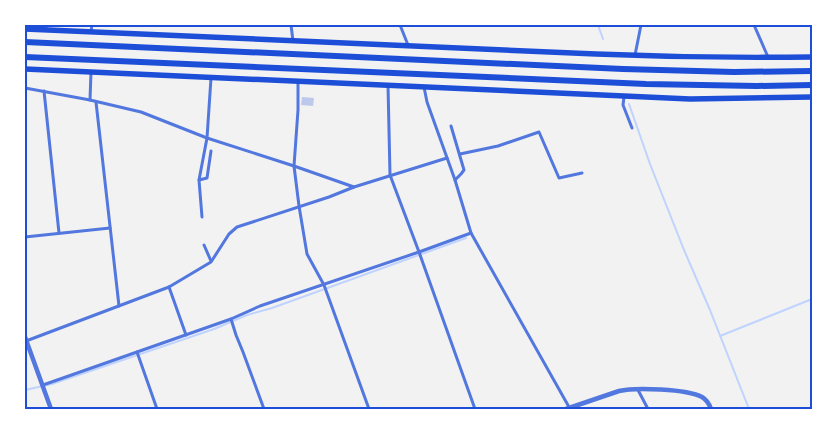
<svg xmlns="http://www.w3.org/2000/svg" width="837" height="434" viewBox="0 0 837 434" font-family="'Space Grotesk',sans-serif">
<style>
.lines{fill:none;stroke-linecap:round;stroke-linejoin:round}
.stream{stroke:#bfd3fe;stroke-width:2}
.building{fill:#bdc9ec}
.minor{stroke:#5277de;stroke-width:3}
.tertiary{stroke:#5277de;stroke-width:4.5}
.trunk{stroke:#1d4ed8;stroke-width:5.5}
.motorway{stroke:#1d4ed8;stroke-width:6}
.neatline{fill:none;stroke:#1d4ed8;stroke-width:2}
</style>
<rect width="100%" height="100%" fill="#f2f2f2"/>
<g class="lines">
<!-- stream -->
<g class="stream">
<polyline points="598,25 603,39"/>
<polyline points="629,104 650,164 684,250 710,310 749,409"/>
<polyline points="720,336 812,299"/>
<polyline points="25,390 52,384 214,329 247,315 272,308 466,238"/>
</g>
</g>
<!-- building -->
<polygon class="building" points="302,97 314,98 313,106 301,105"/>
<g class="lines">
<!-- minor -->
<g class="minor">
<polyline points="291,25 293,41"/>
<polyline points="400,25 408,45"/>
<polyline points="754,25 768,57"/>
<polyline points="91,31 92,25"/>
<polyline points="635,55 641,25"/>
<polyline points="298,82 298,110 294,166 299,206 307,254 324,285 369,409"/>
<polyline points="388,85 390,175 419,252 475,409"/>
<polyline points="424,87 427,102 455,180 471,233 569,407"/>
<polyline points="25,88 90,100 141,112 207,138 294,166 354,187"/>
<polyline points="44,91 59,233"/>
<polyline points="624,97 623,105 632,128"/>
<polyline points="90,100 91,72"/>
<polyline points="96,102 119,306"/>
<polyline points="451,126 464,170 461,174 455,180"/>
<polyline points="460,154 498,146 539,132 559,178 582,173"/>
<polyline points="199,180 207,178 211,151"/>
<polyline points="202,217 199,180 207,138 211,78"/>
<polyline points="25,237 110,228"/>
<polyline points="204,245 211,261"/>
<polyline points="169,287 186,335"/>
<polyline points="231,319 236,335 243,352 264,409"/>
<polyline points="26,341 169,287 211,262 229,234 237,227 329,197 354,187 447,158"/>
<polyline points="137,352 157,409"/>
<polyline points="43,385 231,319 260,306 419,252 471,233"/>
<polyline points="638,390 648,409"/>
</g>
<!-- tertiary -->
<g class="tertiary">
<polyline points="38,29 48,25"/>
<polyline points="25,337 51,409"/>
<path d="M 566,409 L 619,391 C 635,387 687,389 702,397 C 707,400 709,403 711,409"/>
</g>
<!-- trunk -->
<g class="trunk">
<path d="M 25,29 L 596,54 C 668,57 740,58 812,57"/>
<polyline points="25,69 624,96 690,99 812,97"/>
</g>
<!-- motorway -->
<g class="motorway">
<polyline points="25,42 623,69 734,72 812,71"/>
<polyline points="25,57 646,84 757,86 812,85"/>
</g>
</g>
<!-- border -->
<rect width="837" height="434" fill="none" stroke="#ffffff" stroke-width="52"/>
<rect x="26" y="26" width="785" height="382" class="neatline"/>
</svg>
